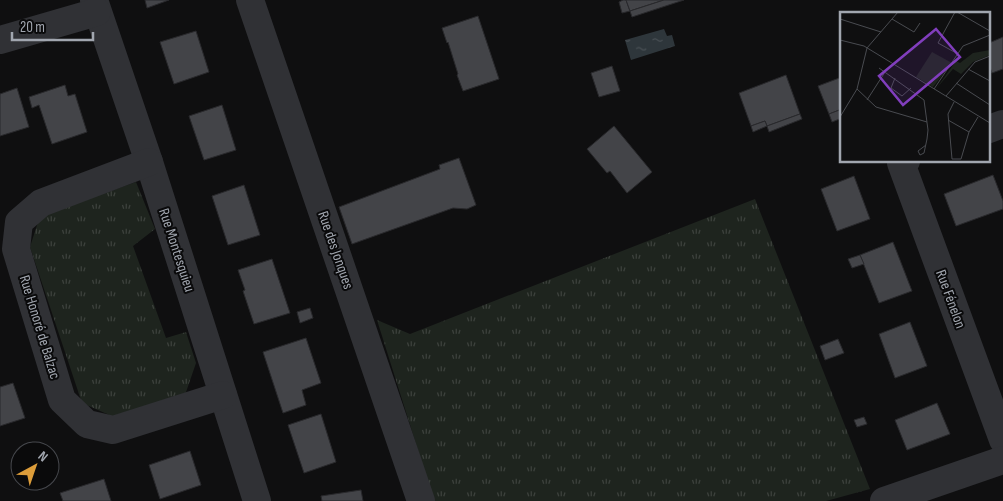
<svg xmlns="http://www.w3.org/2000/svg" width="1003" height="501" viewBox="0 0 1003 501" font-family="'Sofia Sans Condensed',sans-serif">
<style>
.grass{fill:url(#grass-tufts)}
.water{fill:url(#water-ripples)}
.building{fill:#434448;stroke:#29292c}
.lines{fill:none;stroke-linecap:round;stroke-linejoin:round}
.minor{stroke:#303135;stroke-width:28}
.labels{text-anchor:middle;stroke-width:4;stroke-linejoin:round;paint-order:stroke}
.street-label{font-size:15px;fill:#a1a6af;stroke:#0a0a0b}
.inset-road{fill:none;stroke:#494b50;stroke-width:1}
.view{fill:#813ebd;fill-opacity:0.15;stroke:#813ebd;stroke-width:2.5}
.inset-edge{fill:none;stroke:#a1a6af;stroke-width:2.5}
</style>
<defs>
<pattern id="grass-tufts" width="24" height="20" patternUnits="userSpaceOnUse" patternTransform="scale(1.25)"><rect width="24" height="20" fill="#1e241e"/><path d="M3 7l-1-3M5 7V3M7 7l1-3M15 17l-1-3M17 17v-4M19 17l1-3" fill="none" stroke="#3c413c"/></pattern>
<pattern id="water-ripples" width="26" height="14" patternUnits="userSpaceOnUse" patternTransform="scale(1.25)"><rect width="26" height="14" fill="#2e363b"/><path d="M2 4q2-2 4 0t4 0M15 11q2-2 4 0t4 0" fill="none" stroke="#495055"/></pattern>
</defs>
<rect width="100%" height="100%" fill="#0f0f10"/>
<!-- grass -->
<g class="grass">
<polygon points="136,182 155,229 133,246 166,338 186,332 196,363 185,395 114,417 82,403 30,247 40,216"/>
<polygon points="755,199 870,489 826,501 434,501 377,320 410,334"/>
</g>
<!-- water -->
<polygon class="water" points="664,29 667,36 672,35 675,46 631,60 625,40"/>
<!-- building -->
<g class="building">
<polygon points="145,0 169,0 147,8"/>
<polygon points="623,0 626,0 630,11 622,13 619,2"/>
<polygon points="626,0 664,0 630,11"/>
<polygon points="664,0 684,0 632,17 630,11"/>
<polygon points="478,16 499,79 463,91 457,75 458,74 448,42 447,43 442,28"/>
<polygon points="196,31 209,72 174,84 160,42"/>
<polygon points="1003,37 1003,69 992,73 989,65 989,43"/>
<polygon points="612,66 620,91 599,97 591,73"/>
<polygon points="786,75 800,114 767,126 765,121 751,126 739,93"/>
<polygon points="842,77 842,109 829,114 818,86"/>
<polygon points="65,85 68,96 75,94 87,132 52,144 39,105 32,108 29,97"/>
<polygon points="17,88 29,127 0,136 0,94"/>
<polygon points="222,105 236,150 204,160 189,116"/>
<polygon points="842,109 842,118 832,122 829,114"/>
<polygon points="800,114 802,119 769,132 767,126"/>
<polygon points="765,121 767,126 753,132 751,126"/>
<polygon points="614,126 652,172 627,193 610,171 607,173 587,149"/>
<polygon points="459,158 476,205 467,209 453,208 352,244 339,207 440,169 439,165"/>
<polygon points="993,175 1003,201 1003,209 956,226 944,194"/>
<polygon points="854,176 870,219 837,231 821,189"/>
<polygon points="244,185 260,235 228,245 212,196"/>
<polygon points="893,242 912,291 879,303 860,255"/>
<polygon points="860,255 864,264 852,268 848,259"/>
<polygon points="272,259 290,313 254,324 243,291 245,290 238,270"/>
<polygon points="310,308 313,318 300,323 297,312"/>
<polygon points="910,322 927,366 895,378 879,334"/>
<polygon points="306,338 321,383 302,390 306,405 283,413 263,352"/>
<polygon points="838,339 844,353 825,360 820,346"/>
<polygon points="13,383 25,418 0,426 0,387"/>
<polygon points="937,403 950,434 907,450 895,420"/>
<polygon points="321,414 336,462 304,473 288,425"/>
<polygon points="864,417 867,424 857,427 854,420"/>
<polygon points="190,451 201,485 160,499 149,465"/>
<polygon points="104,479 111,501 63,501 60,493"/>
<polygon points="361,490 363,501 322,501 321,496"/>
</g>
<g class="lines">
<!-- minor -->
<g class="minor">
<polyline points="94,0 149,162 257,501"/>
<polyline points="250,0 421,501"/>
<polyline points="0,40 97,12"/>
<polyline points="989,129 1003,124"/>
<polyline points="906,161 901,163 1003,440"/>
<polyline points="149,162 41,203 19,222 16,249 62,400 87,424 113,430 223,395"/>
<polyline points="884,501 1003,460"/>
</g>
</g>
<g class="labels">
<!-- street labels -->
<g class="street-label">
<text transform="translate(177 250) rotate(72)" y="5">Rue Montesquieu</text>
<text transform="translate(336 250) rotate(71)" y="5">Rue des Jonques</text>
<text transform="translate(951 299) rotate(70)" y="5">Rue Fénelon</text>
<text transform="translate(40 327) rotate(73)" y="5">Rue Honoré de Balzac</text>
</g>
</g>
<!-- overview -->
<g transform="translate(840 12)">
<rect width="150" height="150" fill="#0f0f10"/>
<path d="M 150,38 L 150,43 L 133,50 L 121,62 L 113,57 L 96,77 L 116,49 L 120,51 L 133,41 ZM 92,40 L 112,51 L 93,75 L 76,65 Z" fill="#1e241e"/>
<path class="inset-road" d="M 115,0 L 98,31 L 118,42M 117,0 L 150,19M 0,7 L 41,20M 52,7 L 74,20 L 80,11M 0,28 L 24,34 L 150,111M 39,56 L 84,88 L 88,118 L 87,127 L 84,141 L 80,143 L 78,139 L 86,133M 128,57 L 150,69M 55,66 L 51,76 L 62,84 L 71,76M 116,71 L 150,93M 17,77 L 36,95 L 87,110M 94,77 L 123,34 L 150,23M 106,84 L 135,50 L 150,44M 27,88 L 45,60M 114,90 L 108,102 L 112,147 L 121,147 L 129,120 L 138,105M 0,105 L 17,77 L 27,36 L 58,0M 108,108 L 129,120"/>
<path class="view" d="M 96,17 L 120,45 L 63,93 L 39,64 Z"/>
<rect width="150" height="150" class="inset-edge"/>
</g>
<!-- north arrow -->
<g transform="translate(35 466) rotate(40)"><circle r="24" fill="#0a0a0b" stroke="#46484d"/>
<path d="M0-4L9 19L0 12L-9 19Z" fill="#dd9d3a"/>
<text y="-8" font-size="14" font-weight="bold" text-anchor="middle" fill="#a1a6af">N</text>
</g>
<!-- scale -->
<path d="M12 32v8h81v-8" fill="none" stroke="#a1a6af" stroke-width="2.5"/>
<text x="20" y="32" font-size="15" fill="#a1a6af" stroke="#0a0a0b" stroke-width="4" paint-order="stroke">20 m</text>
</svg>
